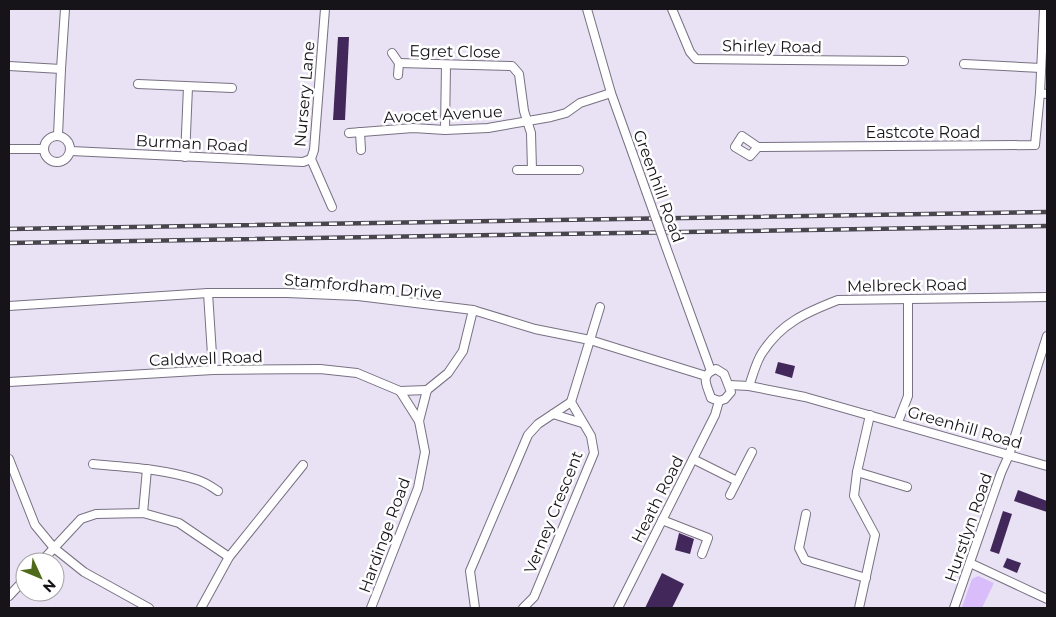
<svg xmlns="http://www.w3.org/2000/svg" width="1056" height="617" viewBox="0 0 1056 617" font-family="Montserrat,sans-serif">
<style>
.green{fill:#d9bdfa}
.building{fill:#42285a}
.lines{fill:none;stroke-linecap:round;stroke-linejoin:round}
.street-casing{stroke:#787182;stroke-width:10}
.street{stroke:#fff;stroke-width:8}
.rail-casing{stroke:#49454e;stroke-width:4.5}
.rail{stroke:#fff;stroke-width:2.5;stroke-dasharray:8;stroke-linecap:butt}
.street-bridge-casing{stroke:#787182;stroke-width:10;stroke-linecap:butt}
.street-bridge{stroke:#fff;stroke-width:8}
.labels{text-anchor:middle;stroke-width:5;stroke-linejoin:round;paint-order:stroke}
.street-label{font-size:16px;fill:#161319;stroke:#fff}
</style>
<rect width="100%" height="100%" fill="#e9e1f4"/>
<!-- green -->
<polygon class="green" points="978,576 994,583 982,608 962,607 972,579"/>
<!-- building -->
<g class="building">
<polygon points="338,37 349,37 345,120 333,120"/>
<polygon points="778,362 795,366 792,378 775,373"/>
<polygon points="1018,490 1047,501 1047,512 1014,501"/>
<polygon points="1003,511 1012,514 999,554 990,551"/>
<polygon points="679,533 694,539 690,554 675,550"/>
<polygon points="1007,558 1021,563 1017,573 1003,567"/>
<polygon points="662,573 684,584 672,608 645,608"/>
</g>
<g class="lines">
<!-- street casing -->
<g class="street-casing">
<g id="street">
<polyline points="325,9 314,150 311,159 332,207"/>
<polyline points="587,9 611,93 646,191"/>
<polyline points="672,9 690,52 696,59 904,61"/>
<polyline points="1044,9 1040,93 1047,94"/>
<polyline points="392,53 399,63 398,75"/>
<polyline points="399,63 512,66 519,74 524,111 531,133 532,170"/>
<polyline points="964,64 1041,68"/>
<polyline points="9,66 61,69"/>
<polyline points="138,84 232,88"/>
<polyline points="445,130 446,65"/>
<polyline points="360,132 361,150"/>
<polyline points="349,133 413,128 445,130 488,128 551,117 566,113 580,103 611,93"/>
<polyline points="58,135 61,69 65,9"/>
<circle cx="57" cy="149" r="13"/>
<polyline points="758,147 742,136 735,147 750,156 758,147 1035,145 1040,93"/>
<polyline points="9,149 42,149"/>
<polyline points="71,151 303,162 311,159"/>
<polyline points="185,157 188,87"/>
<polyline points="517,170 579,170"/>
<polyline points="666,247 711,371"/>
<polyline points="208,293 213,370"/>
<polyline points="9,306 208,293 287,293 358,296 473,310 535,329 590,340 706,376"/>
<path d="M 716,369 L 724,374 L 731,392 L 725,399 L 719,401 L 711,398 C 707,385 699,375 716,369 Z"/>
<polyline points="9,382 213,370 320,369 357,373 400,391 419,421"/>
<polyline points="729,385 749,386 805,397 1047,466"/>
<path d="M 749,386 C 753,375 756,362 762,353 C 781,323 807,312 838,300 L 1047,297"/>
<polyline points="400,391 427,390"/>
<polyline points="553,414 582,423"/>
<polyline points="898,422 908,396 908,299"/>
<polyline points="9,459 35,525 54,548 84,572 149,608"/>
<polyline points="693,459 737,481"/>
<path d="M 93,464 C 128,467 164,469 198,480 C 205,482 212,487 218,491"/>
<polyline points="857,472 907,487"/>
<polyline points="730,495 752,452"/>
<polyline points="143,513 147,469"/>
<polyline points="806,514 799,548 805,560 866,578"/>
<polyline points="662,520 708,538 702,554"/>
<polyline points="41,562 81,519 96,514 143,513 179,523 229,557"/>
<polyline points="970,563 1047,599"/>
<polyline points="9,596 25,579"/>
<polyline points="201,608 229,557 303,465"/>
<polyline points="371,608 418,488 425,452 419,421 427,390 448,373 463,351 473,310"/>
<polyline points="475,608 470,571 528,435 538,424 571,402"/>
<polyline points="523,608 534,597 594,453 591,436 571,402 600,307"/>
<polyline points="618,608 715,415 719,401"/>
<polyline points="859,608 875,535 854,496 857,472 870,415"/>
<polyline points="954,608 1001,473 1009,455 1047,336"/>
</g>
</g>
<!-- street -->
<use href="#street" class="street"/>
<!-- rail casing -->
<g class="rail-casing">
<g id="rail">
<polyline points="9,229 1047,212"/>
<polyline points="9,243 1047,226"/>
</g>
</g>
<!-- rail -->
<use href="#rail" class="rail"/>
<!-- street-bridge casing -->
<g class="street-bridge-casing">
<polyline id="street-bridge" points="646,191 666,247"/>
</g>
<!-- street-bridge -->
<use href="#street-bridge" class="street-bridge"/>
</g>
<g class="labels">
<!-- street labels -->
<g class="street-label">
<text transform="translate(772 46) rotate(1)" y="6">Shirley Road</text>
<text transform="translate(455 51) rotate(1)" y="6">Egret Close</text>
<text transform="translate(304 94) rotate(-85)" y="6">Nursery Lane</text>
<text transform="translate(443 114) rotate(-3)" y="6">Avocet Avenue</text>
<text x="923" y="138">Eastcote Road</text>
<text transform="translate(192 143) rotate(3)" y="6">Burman Road</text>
<text transform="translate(659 186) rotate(70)" y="6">Greenhill Road</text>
<text transform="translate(907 285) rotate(-1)" y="6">Melbreck Road</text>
<text transform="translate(363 286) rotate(5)" y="6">Stamfordham Drive</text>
<text transform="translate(206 358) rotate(-2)" y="6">Caldwell Road</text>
<text transform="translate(965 427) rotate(16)" y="6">Greenhill Road</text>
<text transform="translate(657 499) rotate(-63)" y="6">Heath Road</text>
<text transform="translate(553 512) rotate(-68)" y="6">Verney Crescent</text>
<text transform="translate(968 527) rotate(-71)" y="6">Hurstlyn Road</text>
<text transform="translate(384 535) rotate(-70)" y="6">Hardinge Road</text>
</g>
</g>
<!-- border -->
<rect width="1056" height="617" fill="none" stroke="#161319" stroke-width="20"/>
<!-- north arrow -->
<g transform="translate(40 577) rotate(134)"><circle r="24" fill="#ffffff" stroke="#a2a1a3"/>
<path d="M0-4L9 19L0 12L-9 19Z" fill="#506a1b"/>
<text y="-8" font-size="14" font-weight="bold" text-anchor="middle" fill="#161319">N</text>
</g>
</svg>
